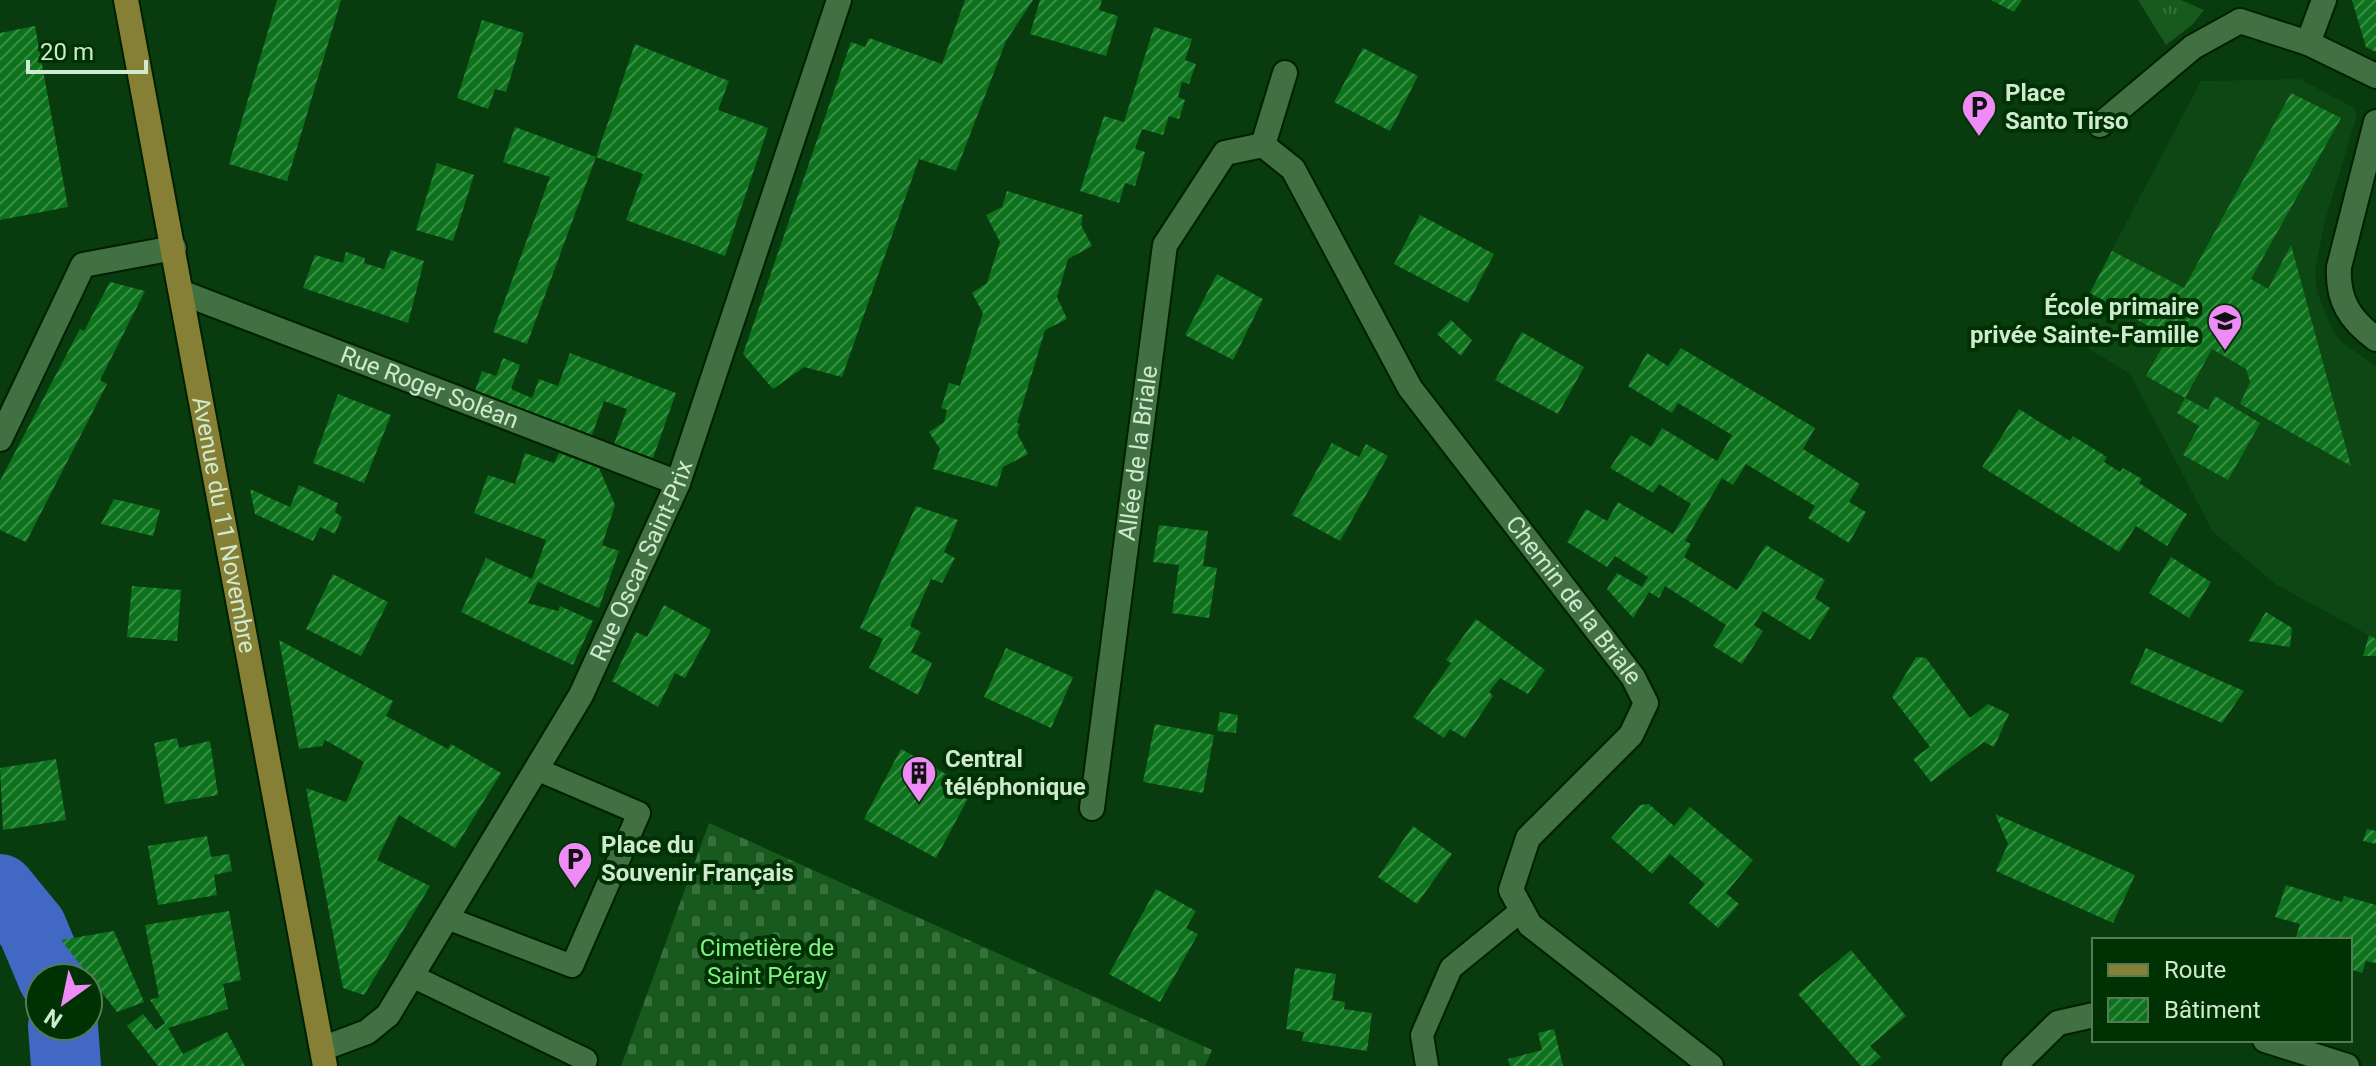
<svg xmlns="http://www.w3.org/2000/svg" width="2376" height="1066" viewBox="0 0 2376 1066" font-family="Roboto,sans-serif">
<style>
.built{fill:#0d4713}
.grass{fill:url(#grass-tufts)}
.cemetery{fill:url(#cemetery-stones)}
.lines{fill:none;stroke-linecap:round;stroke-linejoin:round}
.river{stroke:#4168c2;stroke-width:70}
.building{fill:url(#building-hatch)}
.service-casing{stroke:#002001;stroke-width:26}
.minor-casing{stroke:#002001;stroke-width:28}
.tertiary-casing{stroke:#002001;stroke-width:28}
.primary-casing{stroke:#002001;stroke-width:28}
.service{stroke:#417142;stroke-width:22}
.minor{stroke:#417142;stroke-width:24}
.tertiary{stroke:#417142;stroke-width:24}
.primary{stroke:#858035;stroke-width:24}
.labels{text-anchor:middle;stroke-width:8;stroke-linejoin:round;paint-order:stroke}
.poi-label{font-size:24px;font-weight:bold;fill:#d0eacf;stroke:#003103;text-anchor:start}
.street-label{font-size:24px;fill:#d0eacf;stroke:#003103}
.park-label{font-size:24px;fill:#82f185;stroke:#003103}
</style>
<defs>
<pattern id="grass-tufts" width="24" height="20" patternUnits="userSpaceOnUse" patternTransform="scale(2)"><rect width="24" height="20" fill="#18591d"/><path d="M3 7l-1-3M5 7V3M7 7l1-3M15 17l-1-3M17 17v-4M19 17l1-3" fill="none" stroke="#39713d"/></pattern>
<pattern id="cemetery-stones" width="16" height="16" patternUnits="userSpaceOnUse" patternTransform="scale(2)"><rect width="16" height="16" fill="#18591d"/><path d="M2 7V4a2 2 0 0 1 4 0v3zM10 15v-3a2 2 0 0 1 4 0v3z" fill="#39713d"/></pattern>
<pattern id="building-hatch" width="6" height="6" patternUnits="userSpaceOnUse" patternTransform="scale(2)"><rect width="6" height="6" fill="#0d721c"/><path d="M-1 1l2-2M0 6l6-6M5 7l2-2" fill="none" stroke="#3b8d47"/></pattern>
</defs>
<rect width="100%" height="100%" fill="#083b0e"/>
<!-- built -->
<polygon class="built" points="2300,79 2354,108 2357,115 2325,221 2315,271 2317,292 2333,331 2344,344 2376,366 2376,639 2277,585 2213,532 2130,374 2067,335 2201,81"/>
<!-- grass -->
<polygon class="grass" points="2138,0 2181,0 2204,10 2193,24 2166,45"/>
<!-- cemetery -->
<polygon class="cemetery" points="709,823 1212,1050 1205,1066 621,1066"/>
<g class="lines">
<!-- river -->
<g class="river">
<polyline points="0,889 32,928 53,978"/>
<polyline points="63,1026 66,1066"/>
</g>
</g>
<!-- building -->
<g class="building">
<polygon points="277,0 341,0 287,181 229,164"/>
<polygon points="965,0 1033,0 1006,41 956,171 919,159 842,377 804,367 773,389 743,354 851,42 865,47 869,38 942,64"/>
<polygon points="1040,0 1102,0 1099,10 1118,16 1106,56 1030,34"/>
<polygon points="1991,0 2022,0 2014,12"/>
<polygon points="2352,0 2376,0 2376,52 2366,47"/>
<polygon points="482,20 524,33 506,92 495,89 488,109 457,98"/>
<polygon points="35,26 68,207 0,220 0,33"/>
<polygon points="1154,27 1192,39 1185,60 1196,64 1189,84 1182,82 1178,97 1185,100 1179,119 1169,116 1163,135 1142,129 1135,149 1145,152 1135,186 1125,183 1119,203 1080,191 1104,116 1124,122"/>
<polygon points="635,44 729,81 718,110 768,128 725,256 626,220 643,174 596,157 527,344 493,332 550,177 503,162 515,127 596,157"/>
<polygon points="1363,48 1418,76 1390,131 1334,102"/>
<polygon points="2291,93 2341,118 2251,279 2268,289 2291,245 2351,466 2240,404 2250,382 2246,369 2212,349 2185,398 2208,410 2215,396 2260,423 2228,480 2183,455 2199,426 2177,413 2185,398 2146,376 2168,337 2090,293 2112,251 2184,288"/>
<polygon points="437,163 474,175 453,241 416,230"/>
<polygon points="1007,191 1083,215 1081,225 1092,246 1068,259 1057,297 1067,319 1045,330 1017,423 1020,424 1017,433 1028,454 1003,467 997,487 933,469 940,449 929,432 944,422 947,410 941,408 949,383 960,386 983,313 972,293 987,283 1000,242 986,215 1002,207"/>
<polygon points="1420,215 1494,254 1468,303 1394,264"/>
<polygon points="391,250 424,261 408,323 303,288 315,255 343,263 346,252 365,258 364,263 384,269"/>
<polygon points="1217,274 1263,299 1233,360 1185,335"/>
<polygon points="110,282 145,291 100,380 107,384 26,542 0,530 0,481 80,329 84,331"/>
<polygon points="1451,320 1472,340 1461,356 1437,334"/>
<polygon points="1522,332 1584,367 1558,414 1495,380"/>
<polygon points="1681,348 1815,428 1803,449 1860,484 1849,502 1866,512 1849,543 1808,518 1815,506 1746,464 1733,485 1722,478 1685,541 1691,544 1684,557 1737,590 1766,545 1825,580 1815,598 1830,608 1810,640 1763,611 1754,625 1763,631 1742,664 1713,646 1726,625 1665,586 1659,598 1649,592 1633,618 1607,589 1617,573 1642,587 1648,577 1615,556 1607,567 1567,542 1586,509 1607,521 1618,502 1673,534 1691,504 1659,484 1653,493 1610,468 1631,435 1651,447 1662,428 1717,461 1732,435 1678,403 1672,413 1628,386 1647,353 1668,366"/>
<polygon points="570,353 676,393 653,458 614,444 627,409 604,401 592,435 475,391 482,371 496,376 503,358 520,365 511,389 532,398 539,379 558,386"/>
<polygon points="338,394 391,415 364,483 313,463"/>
<polygon points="2019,409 2070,441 2073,436 2107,457 2104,462 2120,472 2123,468 2142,479 2139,483 2187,514 2167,546 2136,526 2119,552 1982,467"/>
<polygon points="1332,443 1359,457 1366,444 1388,456 1340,541 1292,515"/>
<polygon points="525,453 554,463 559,453 599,468 615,505 602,545 619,551 599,608 538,582 528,603 558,611 560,606 593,621 573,665 461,612 486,558 532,579 546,540 474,513 488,475 515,484"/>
<polygon points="299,485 338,503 335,512 342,517 335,534 320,527 313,541 255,514 250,489 290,507"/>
<polygon points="114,499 160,510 153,536 101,524"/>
<polygon points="916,506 958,520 944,552 955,558 942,583 931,579 910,626 921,632 911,652 932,663 918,695 869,668 883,639 860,628"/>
<polygon points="1159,525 1208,531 1203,566 1217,568 1209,618 1172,613 1179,565 1153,562"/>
<polygon points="2171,557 2211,582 2189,618 2149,593"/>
<polygon points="333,574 388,602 361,656 306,629"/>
<polygon points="132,586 181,590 177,641 127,637"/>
<polygon points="664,605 711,630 685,678 675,673 658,707 612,681 636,632 647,637"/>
<polygon points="2266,612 2292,628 2290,647 2248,641"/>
<polygon points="1476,619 1545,670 1528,694 1500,678 1489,692 1493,696 1465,738 1450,729 1444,738 1413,717 1451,663 1446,660"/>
<polygon points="2369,635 2376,639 2376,656 2363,656"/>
<polygon points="279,640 393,701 386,716 448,749 451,744 501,773 455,848 399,815 377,860 430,886 364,995 343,988 306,788 346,802 364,762 325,740 322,746 299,749"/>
<polygon points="1006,648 1073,677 1051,728 984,697"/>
<polygon points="2146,648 2244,691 2222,723 2130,683"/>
<polygon points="1916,657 1926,658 1970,718 1988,704 2009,714 1994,747 1984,742 1931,782 1913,759 1930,747 1892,697"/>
<polygon points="1220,712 1238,715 1236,733 1217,731"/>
<polygon points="1155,724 1214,735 1203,793 1143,782"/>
<polygon points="177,738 179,748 210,741 218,795 165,804 154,743"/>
<polygon points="901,749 973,789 936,858 864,819"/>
<polygon points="56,759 66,820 3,830 0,768"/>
<polygon points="1649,804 1674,826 1690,807 1753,860 1726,893 1739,904 1718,928 1689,903 1705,884 1670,854 1652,874 1611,838 1640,805"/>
<polygon points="1995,814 2135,875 2113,923 1996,871 2008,844"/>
<polygon points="1413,826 1452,854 1417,904 1378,877"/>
<polygon points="2367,829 2376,831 2376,844 2363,841"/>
<polygon points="207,836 211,857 229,854 232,871 214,875 217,895 158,905 148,846"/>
<polygon points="2286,885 2342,902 2344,896 2376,905 2376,963 2366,961 2362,973 2350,969 2350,940 2295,940 2300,924 2275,917"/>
<polygon points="1156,889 1196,911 1186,928 1198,934 1160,1002 1109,974"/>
<polygon points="229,911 241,980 223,984 228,1009 168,1028 183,1054 227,1032 245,1066 158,1066 127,1026 143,1014 156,1030 165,1023 150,1000 159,997 145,925"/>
<polygon points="114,931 144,1002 117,1012 61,940"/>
<polygon points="1851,950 1906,1016 1870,1046 1881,1057 1870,1066 1861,1066 1798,994"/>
<polygon points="1295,968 1336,974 1332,1000 1345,1002 1344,1009 1372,1013 1367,1051 1302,1041 1304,1032 1286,1029"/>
<polygon points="1554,1029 1563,1066 1510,1066 1508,1059 1542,1050 1538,1033"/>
</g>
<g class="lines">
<!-- service casing -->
<g class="service-casing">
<g id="service">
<polyline points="447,918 572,966 639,813 536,769"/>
<polyline points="412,976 586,1060 584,1066"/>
<polyline points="1427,1066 1422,1035 1451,968 1522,910"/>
</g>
</g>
<!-- minor casing -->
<g class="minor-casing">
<g id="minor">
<polyline points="2240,21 2308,43 2376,76"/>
<polyline points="2308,43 2324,0"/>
<path id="s1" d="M 1285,73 L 1263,145 L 1293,169 L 1410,388 L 1633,677 L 1646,703 L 1631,735 L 1528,838 L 1511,890 L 1530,925 L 1711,1066"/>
<path d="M 2376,122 L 2339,267 C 2337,300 2350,320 2376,339"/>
<polyline points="2100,125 2193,47 2240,21"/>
<path id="s2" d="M 183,293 L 678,483"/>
<polyline points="0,439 83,265 174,248"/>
<path id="s3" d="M 1092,808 L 1165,245 L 1225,153 L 1263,145"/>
</g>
</g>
<!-- tertiary casing -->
<g class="tertiary-casing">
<g id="tertiary">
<polyline points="2265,1040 2347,1066"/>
<path id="s4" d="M 324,1048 L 367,1032 L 388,1015 L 581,695 L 678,483 L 839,0"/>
<polyline points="2014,1066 2058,1023 2094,1015"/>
</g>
</g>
<!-- primary casing -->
<g class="primary-casing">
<g id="primary">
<path id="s5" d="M 126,0 L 325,1066"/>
</g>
</g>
<!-- service -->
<use href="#service" class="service"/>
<!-- minor -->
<use href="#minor" class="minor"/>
<!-- tertiary -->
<use href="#tertiary" class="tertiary"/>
<!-- primary -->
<use href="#primary" class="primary"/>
</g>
<!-- icons -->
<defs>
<g id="parking-pin" transform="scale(1.8)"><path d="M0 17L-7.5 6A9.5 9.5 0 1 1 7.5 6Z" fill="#ef8bf7" stroke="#003103"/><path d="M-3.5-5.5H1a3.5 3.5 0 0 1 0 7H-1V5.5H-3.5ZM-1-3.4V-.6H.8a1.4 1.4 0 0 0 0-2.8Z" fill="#111"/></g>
<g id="school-pin" transform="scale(1.8)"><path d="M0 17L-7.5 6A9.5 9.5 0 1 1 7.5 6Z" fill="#ef8bf7" stroke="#003103"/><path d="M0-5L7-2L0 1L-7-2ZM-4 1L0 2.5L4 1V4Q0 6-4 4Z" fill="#111"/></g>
<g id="building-pin" transform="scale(1.8)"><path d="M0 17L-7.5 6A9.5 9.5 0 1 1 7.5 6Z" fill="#ef8bf7" stroke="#003103"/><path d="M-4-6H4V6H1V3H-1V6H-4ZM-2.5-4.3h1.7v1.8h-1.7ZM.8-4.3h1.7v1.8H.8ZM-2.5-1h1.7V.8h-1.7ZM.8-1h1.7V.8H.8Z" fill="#111"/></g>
</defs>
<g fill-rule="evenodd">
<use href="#parking-pin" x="1979" y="107"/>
<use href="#school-pin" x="2225" y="321"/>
<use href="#building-pin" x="919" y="773"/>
<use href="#parking-pin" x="575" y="859"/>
</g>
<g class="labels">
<!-- poi labels -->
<g class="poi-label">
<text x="2005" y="101">Place<tspan x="2005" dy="28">Santo Tirso</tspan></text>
<text x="2199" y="315" text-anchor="end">École primaire<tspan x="2199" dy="28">privée Sainte-Famille</tspan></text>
<text x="945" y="767">Central<tspan x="945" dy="28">téléphonique</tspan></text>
<text x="601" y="853">Place du<tspan x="601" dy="28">Souvenir Français</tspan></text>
</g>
<!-- street labels -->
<g class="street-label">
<text dy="8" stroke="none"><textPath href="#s2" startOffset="264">Rue Roger Soléan</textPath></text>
<text dy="8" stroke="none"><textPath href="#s3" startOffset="358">Allée de la Briale</textPath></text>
<text dy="8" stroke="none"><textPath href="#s5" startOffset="534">Avenue du 11 Novembre</textPath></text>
<text dy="8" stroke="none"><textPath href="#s4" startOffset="594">Rue Oscar Saint-Prix</textPath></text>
<text dy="8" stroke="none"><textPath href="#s1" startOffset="630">Chemin de la Briale</textPath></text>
</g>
<!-- park labels -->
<g class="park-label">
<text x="767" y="956">Cimetière de<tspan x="767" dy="28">Saint Péray</tspan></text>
</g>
</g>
<!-- legend -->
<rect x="2092" y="938" width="260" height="104" fill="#003103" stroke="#537b55" stroke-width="2"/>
<rect x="2108" y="964" width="40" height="12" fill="#858035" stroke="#537b55" stroke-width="2"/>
<text x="2164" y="978" font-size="24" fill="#d0eacf">Route</text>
<rect x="2108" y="998" width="40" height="24" fill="url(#building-hatch)" stroke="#537b55" stroke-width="2"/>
<text x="2164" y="1018" font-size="24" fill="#d0eacf">Bâtiment</text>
<!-- north arrow -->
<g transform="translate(64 1002) rotate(213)"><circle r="38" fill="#003103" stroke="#537b55" stroke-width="2"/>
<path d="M0-6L14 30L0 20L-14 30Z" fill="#ef8bf7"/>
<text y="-12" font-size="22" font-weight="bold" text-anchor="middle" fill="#d0eacf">N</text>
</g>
<!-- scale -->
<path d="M28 60v12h118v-12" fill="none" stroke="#d0eacf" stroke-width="4"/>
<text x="40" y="60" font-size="24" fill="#d0eacf" stroke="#003103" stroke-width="6" paint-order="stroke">20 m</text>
</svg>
